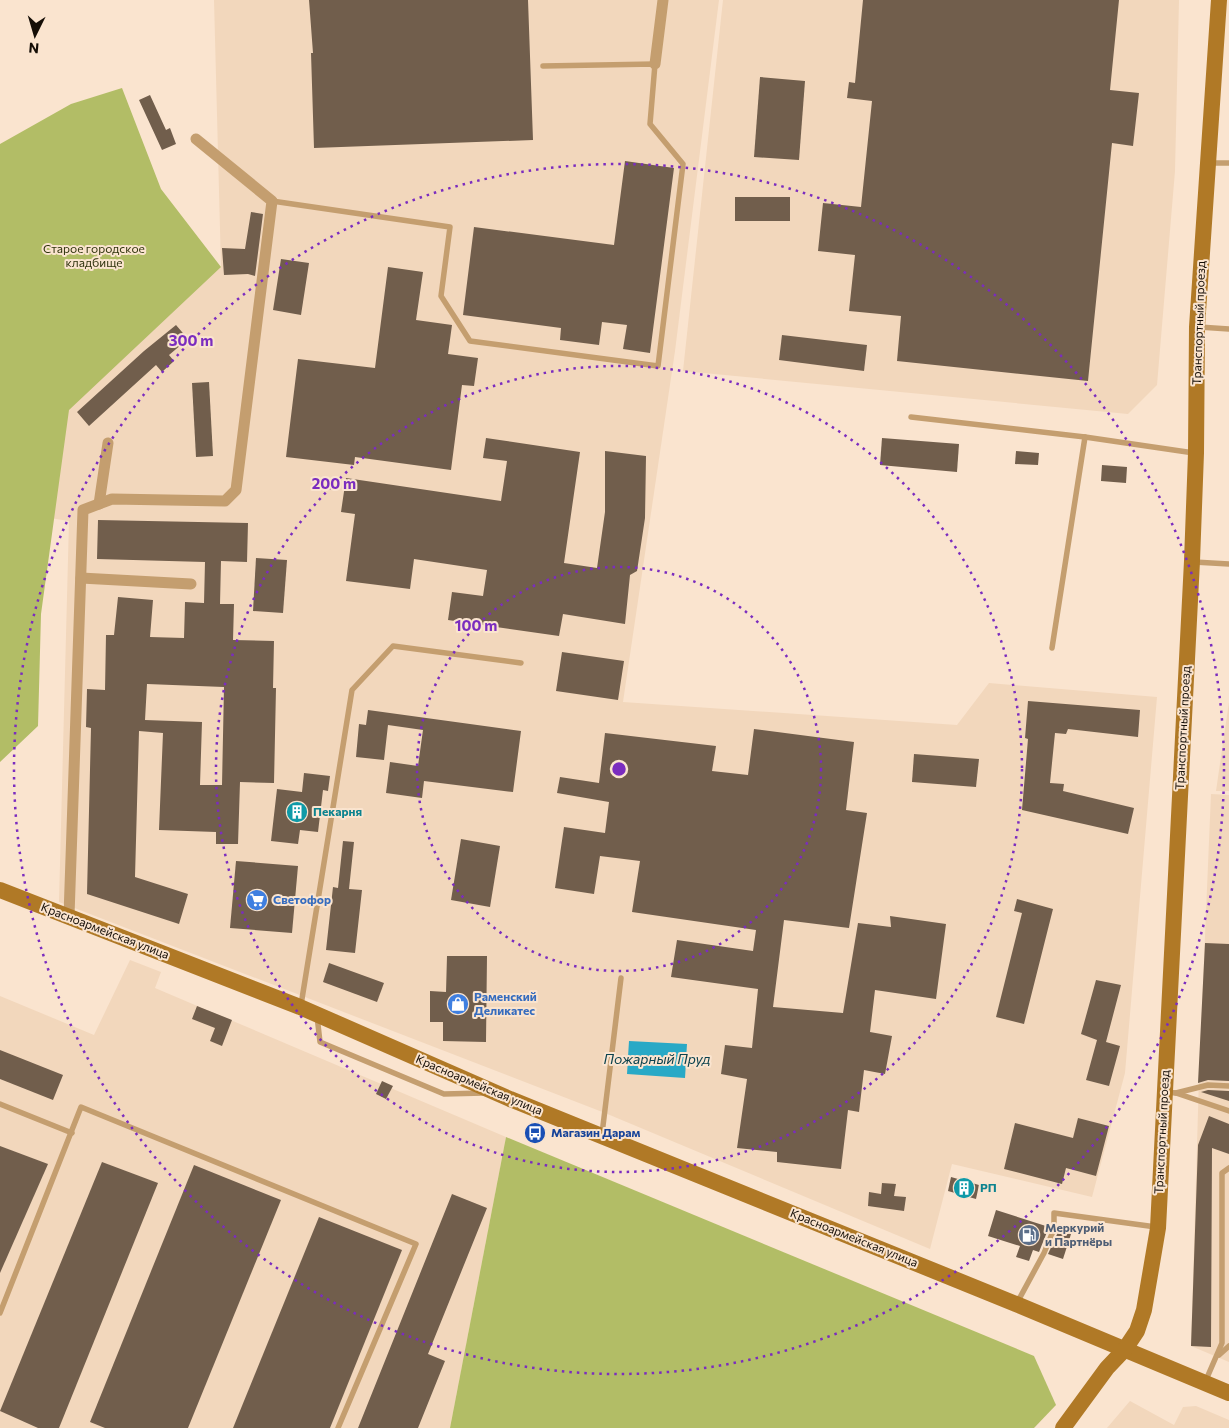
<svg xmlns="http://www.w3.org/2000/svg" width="1229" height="1428" viewBox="0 0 1229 1428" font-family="Commissioner,sans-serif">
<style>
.built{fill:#f2d7bc}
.forest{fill:#b2bd66}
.water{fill:#29a9c6}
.building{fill:#715e4c;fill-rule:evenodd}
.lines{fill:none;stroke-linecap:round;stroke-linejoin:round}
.lane{stroke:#c49e6f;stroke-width:5.5}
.street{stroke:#c49e6f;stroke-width:11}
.secondary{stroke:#b07926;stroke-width:16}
.ring{fill:none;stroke:#7b2cbf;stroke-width:2.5;stroke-dasharray:2.5 5}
.labels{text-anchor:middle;stroke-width:4;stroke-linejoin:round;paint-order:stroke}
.park-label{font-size:12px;fill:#2f330d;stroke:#fae4cf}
.street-label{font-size:12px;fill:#150e07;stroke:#fae4cf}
.culture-label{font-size:12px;font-weight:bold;fill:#0d838f;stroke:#fae4cf;text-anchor:start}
.shop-label{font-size:12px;font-weight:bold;fill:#366cbe;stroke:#fae4cf;text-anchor:start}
.transit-label{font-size:12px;font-weight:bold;fill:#164399;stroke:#fae4cf;text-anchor:start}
.service-label{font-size:12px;font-weight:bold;fill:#4e5e75;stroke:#fae4cf;text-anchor:start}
.water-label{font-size:14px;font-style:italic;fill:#0a414d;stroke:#fae4cf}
.centre{fill:#7b2cbf;stroke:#fae4cf;stroke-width:2.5}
.ring-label{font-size:15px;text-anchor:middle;font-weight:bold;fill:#7b2cbf;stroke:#fae4cf;stroke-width:4;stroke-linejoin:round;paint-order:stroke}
</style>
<rect width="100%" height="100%" fill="#fae4cf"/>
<!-- built -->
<g class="built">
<polygon points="214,0 719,0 675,351 623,702 957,725 989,683 1157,697 1125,1073 1092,1197 952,1164 930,1249 605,1113 59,902 69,521 11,512 17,437 212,269 221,267"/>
<polygon points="723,0 1179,0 1175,171 1157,385 1128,414 683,371"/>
<polygon points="1229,702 1229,791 1216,791"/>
<polygon points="1211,794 1229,795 1229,1362 1191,1346 1199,1078"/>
<polygon points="130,960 161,972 155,988 506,1137 450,1428 0,1428 0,996 94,1035"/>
<polygon points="1130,1401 1174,1425 1183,1407 1196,1406 1229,1420 1229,1428 1107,1428"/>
</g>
<!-- forest -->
<g class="forest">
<polygon points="122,88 161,189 221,267 69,410 41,614 38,726 0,762 0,144 71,104"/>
<polygon points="506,1137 1034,1356 1056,1405 1034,1428 450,1428"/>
</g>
<!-- water -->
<polygon class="water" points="629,1041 687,1044 685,1078 627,1074"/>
<!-- building -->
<g class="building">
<polygon points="309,0 528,0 533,140 314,148 311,53 313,53"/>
<polygon points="863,0 1119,0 1110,90 1139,93 1133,146 1112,143 1088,381 897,361 901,316 849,311 855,255 818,251 823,203 861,207 872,101 847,98 849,82 855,83"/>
<polygon points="760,77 805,81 799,160 754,157"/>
<polygon points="150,95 166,130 170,128 176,144 162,150 139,100"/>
<polygon points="625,161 674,168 650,353 623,349 627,325 602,322 599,345 560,340 561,328 463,315 474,227 614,245"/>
<rect x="735" y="197" width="55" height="24"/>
<polygon points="251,212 263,214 255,276 248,274 224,275 222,248 245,249"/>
<polygon points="281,259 309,263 301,315 273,310"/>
<polygon points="388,267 423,272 416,320 452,325 448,354 478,358 474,386 462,385 451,470 355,457 354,465 286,457 298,359 375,368"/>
<polygon points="176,325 188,339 169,355 174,361 162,372 156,365 89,426 77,412 144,351"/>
<polygon points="782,335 867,345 864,371 779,360"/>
<polygon points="209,382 213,456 196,457 192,383"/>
<polygon points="486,438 580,452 564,563 597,568 605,512 605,451 646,456 645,518 637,571 630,575 625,624 563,614 559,636 448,620 452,592 483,596 487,570 414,559 410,589 346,581 355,514 341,512 346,478 501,501 507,461 483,458"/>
<polygon points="882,438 959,444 957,472 880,465"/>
<polygon points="1016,451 1039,453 1038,465 1015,464"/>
<polygon points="1102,465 1127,467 1126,483 1101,481"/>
<path d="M 98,520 L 248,523 L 247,562 L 221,561 L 220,604 L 234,604 L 233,640 L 274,641 L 273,688 L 276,688 L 274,783 L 240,782 L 238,844 L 216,844 L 216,832 L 159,830 L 163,733 L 139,731 L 135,877 L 188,894 L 179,924 L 87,894 L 91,728 L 86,727 L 87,689 L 105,690 L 106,635 L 114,635 L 118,597 L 153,600 L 150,637 L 184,638 L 185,602 L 204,603 L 205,562 L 97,559 ZM 147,684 L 224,687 L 222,785 L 200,785 L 202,722 L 145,720 Z"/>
<polygon points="256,558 287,560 283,613 253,611"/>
<polygon points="562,652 624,661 618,700 556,691"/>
<polygon points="1028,701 1140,710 1138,737 1068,729 1066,734 1055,733 1050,783 1064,784 1063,791 1134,808 1128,834 1022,810 1028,739 1025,738"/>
<polygon points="368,710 521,731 513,792 424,781 422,798 386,793 390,762 418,766 423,730 388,725 384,760 356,757 359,724 366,725"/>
<polygon points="754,729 854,742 846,810 867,813 849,928 784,920 773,1007 843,1013 858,923 891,927 890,916 946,924 936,999 875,990 870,1032 892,1036 885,1074 864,1070 859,1112 848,1110 841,1169 777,1162 777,1152 737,1148 747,1079 721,1074 725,1045 752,1048 758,989 671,977 677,940 753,951 756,930 632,912 640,861 600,856 594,894 555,888 564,827 605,833 609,802 557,793 560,777 599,783 605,733 716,746 712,771 748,775"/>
<polygon points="914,754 979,759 976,787 912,782"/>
<polygon points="304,773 330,776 328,791 323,790 318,832 300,830 298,844 271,841 277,789 302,792"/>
<polygon points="461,839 500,846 490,907 451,900"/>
<polygon points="343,841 354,842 349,889 362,890 355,953 326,950 333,887 338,888"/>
<polygon points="236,861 298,866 292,933 230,928"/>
<polygon points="1017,899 1053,909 1024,1024 996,1017 1022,913 1014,911"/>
<polygon points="1205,943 1229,944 1229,1081 1208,1080 1198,1083"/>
<polygon points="447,956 487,956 486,1042 443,1041 443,1022 430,1022 430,991 446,992"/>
<polygon points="329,963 384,983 377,1002 323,982"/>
<polygon points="1096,980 1121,985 1106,1042 1120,1046 1109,1086 1086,1080 1097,1040 1081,1034"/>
<polygon points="197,1006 232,1020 222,1046 210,1041 215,1028 192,1019"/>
<polygon points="0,1050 63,1075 53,1100 0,1079"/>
<polygon points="382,1081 393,1086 386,1099 376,1094"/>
<polygon points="1208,1090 1229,1091 1229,1101 1201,1092"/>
<polygon points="1209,1116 1229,1124 1229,1154 1212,1148 1211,1347 1191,1346 1198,1145"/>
<polygon points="1078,1118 1109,1126 1096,1176 1066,1168 1062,1184 1004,1169 1015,1123 1073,1138"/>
<polygon points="0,1146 48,1164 0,1273"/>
<polygon points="102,1162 158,1183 59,1428 38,1428 0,1411"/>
<polygon points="194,1165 281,1200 188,1428 105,1428 90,1422"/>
<polygon points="951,1177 979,1185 976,1199 948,1191"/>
<polygon points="882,1183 896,1184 894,1196 906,1197 904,1211 868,1206 869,1192 881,1194"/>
<polygon points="452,1194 487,1208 428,1354 445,1361 418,1428 358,1428"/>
<polygon points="996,1210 1049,1227 1039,1252 1033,1250 1029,1261 1016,1257 1020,1246 988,1236"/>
<polygon points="319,1217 402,1250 330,1428 233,1428"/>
<polygon points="1059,1230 1071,1234 1063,1259 1048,1254"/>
</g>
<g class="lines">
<!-- lane -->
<g class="lane">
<polyline points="1209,163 1229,163"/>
<polyline points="272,201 450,227 441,296 470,341 658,366 683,164 650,124 655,64 543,66"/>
<polyline points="1199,327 1229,329"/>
<polyline points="911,417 1085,437 1194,453"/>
<polyline points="1194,562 1229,564"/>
<polyline points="1052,648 1085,437"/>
<polyline points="301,1005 352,690 393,646 521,663"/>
<polyline points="317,1016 320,1042 444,1094 484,1093"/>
<polyline points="1166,1092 1176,1093 1229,1111"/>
<polyline points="1176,1093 1208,1085 1229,1086"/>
<polyline points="0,1104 72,1133"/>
<polyline points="602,1134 621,978"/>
<polyline points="1017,1303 1044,1253 1054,1229 1054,1213 1156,1227"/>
<polyline points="0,1313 81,1107 416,1244 338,1428"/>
<polyline points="1219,1355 1229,1346"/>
<polyline points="1206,1380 1222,1343 1222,1173 1229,1168"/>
</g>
<!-- street -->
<g class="street">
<polyline points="655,64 663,0"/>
<polyline points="99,504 108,443"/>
<polyline points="81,578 191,584"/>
<polyline points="69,916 83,510 112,499 225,501 236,490 272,201 196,139"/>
</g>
<!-- secondary -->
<g class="secondary">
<polyline points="0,890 300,1007 510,1099 1016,1304 1229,1393"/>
<polyline points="1063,1428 1107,1368 1125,1349 1137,1331 1144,1310 1158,1228 1192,561 1196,453 1197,327 1219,0"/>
</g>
</g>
<!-- distance rings -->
<g class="ring">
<circle cx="619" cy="769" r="202"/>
<circle cx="619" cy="769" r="403"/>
<circle cx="619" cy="769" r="605"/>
</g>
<!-- icons -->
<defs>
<g id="building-disc" transform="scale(1.125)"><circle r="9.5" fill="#0f9aa8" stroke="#fae4cf"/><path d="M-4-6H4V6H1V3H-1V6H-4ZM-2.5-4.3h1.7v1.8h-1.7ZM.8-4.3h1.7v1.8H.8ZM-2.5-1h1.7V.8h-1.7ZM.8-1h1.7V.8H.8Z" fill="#fff"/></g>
<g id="supermarket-disc" transform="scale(1.125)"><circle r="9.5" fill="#3f7fe0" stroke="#fae4cf"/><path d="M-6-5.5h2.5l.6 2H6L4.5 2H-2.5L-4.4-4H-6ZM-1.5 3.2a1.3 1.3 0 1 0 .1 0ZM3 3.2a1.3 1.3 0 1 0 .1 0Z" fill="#fff"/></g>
<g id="shop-disc" transform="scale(1.125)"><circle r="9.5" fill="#3f7fe0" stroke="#fae4cf"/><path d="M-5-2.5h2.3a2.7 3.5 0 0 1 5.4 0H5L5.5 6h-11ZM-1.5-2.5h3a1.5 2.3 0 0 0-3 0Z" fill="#fff"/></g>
<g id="bus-disc" transform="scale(1.125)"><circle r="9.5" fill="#1a4fb4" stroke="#fae4cf"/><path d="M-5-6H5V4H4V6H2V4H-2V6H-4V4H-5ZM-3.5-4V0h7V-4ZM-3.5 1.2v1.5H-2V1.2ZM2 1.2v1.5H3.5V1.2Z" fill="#fff"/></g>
<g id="fuel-disc" transform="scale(1.125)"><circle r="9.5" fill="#5c6f8a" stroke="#fae4cf"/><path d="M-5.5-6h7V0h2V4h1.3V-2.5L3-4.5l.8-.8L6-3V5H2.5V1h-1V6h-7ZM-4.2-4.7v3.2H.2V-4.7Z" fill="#fff"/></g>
</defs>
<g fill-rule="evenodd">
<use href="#building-disc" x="297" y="812"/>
<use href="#supermarket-disc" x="257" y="900"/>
<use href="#shop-disc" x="458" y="1004"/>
<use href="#bus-disc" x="535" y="1133"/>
<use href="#building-disc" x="964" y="1188"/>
<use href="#fuel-disc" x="1029" y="1235"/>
</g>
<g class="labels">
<!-- park labels -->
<g class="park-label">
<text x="94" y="253">Старое городское<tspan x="94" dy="14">кладбище</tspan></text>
</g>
<!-- street labels -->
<g class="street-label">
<text transform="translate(1199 323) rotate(-88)" y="4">Транспортный проезд</text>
<text transform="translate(1183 728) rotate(-87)" y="4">Транспортный проезд</text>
<text transform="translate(105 931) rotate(21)" y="4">Красноармейская улица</text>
<text transform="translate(479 1085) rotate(23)" y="4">Красноармейская улица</text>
<text transform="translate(1162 1132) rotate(-87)" y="4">Транспортный проезд</text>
<text transform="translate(854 1238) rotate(22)" y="4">Красноармейская улица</text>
</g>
<!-- culture labels -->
<g class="culture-label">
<text x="313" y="816">Пекарня</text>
<text x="980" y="1192">РП</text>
</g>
<!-- shop labels -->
<g class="shop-label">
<text x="273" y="904">Светофор</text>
<text x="474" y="1001">Раменский<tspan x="474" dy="14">Деликатес</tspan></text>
</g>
<!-- transit labels -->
<g class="transit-label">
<text x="551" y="1137">Магазин Дарам</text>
</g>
<!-- service labels -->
<g class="service-label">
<text x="1045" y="1232">Меркурий<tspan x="1045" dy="14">и Партнёры</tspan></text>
</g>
<!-- water labels -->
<g class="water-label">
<text x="657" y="1064">Пожарный Пруд</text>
</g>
</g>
<circle cx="619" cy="769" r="8" class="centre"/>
<g class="ring-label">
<text x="191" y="346">300 m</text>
<text x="334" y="489">200 m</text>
<text x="476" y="631">100 m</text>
</g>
<!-- north arrow -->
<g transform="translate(35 35) rotate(185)" stroke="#fae4cf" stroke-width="4" paint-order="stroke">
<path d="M0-4L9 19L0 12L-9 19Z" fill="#150e07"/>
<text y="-8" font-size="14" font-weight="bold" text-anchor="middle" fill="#150e07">N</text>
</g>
</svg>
